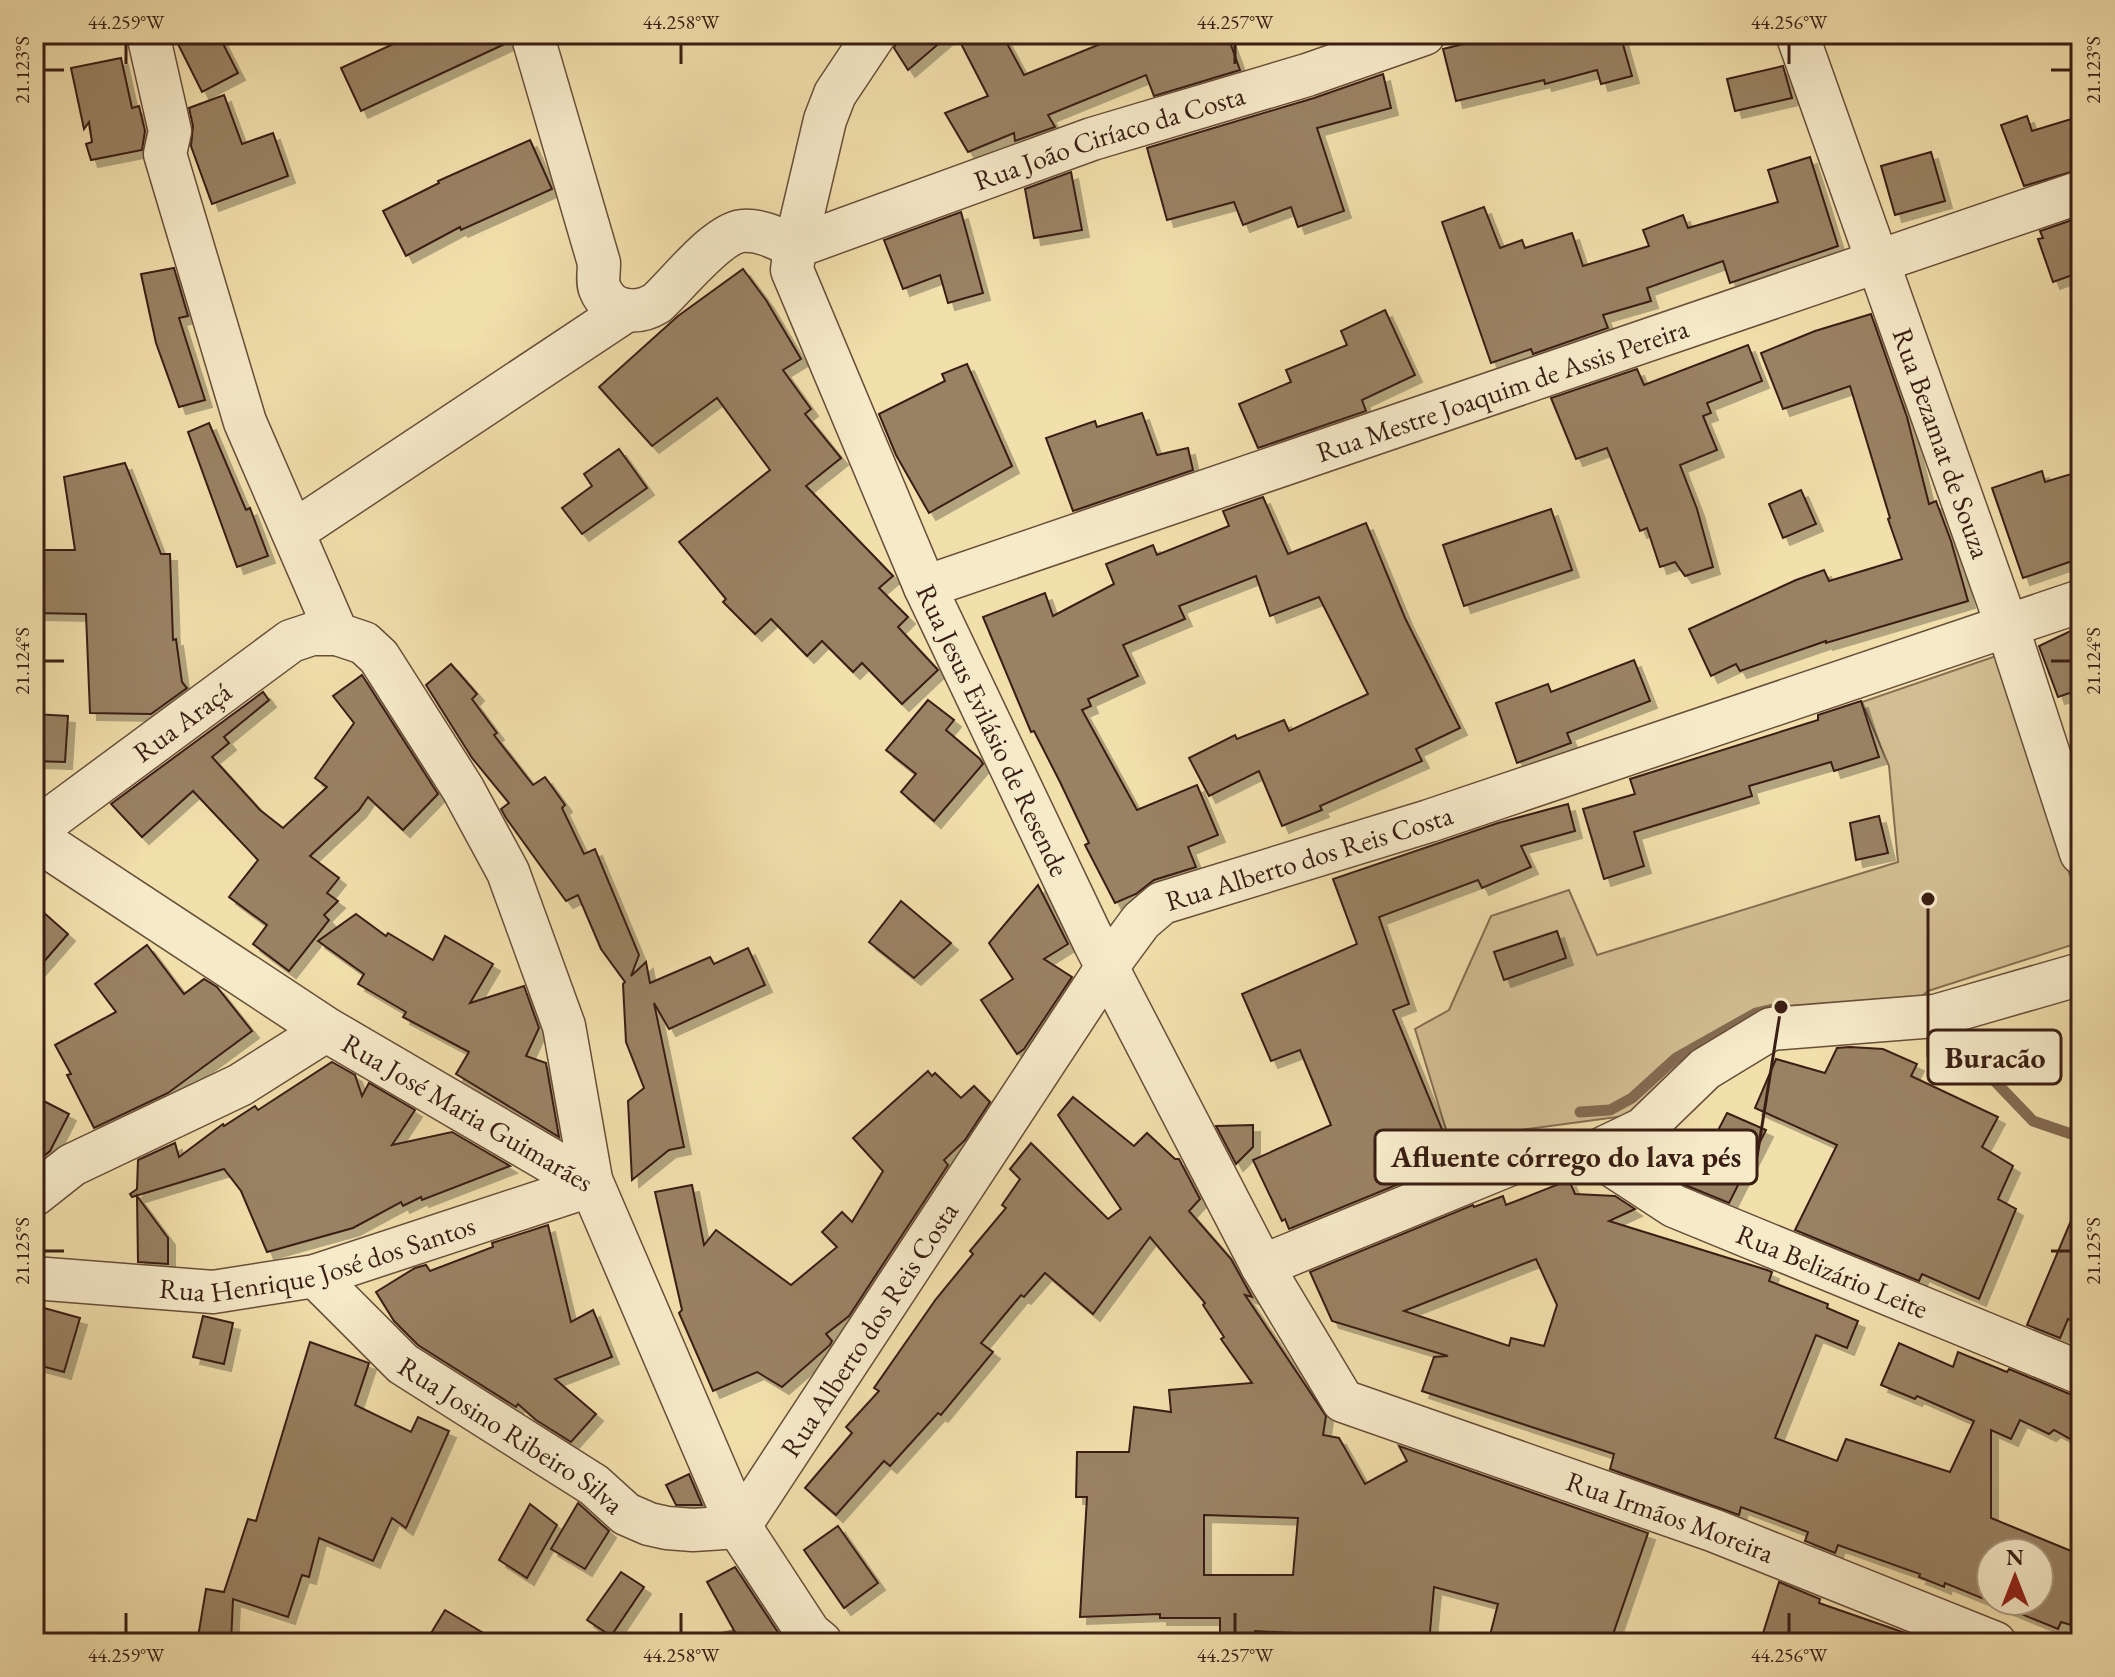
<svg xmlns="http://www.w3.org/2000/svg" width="2115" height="1677" viewBox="0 0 2115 1677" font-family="'EB Garamond',serif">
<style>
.green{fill:#d2be92;stroke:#866e52;stroke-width:2}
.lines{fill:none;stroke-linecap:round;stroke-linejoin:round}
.stream{stroke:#836a50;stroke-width:11}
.building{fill:#998263;stroke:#3a1e13;stroke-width:2;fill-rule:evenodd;filter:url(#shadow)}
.minor-casing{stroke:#684e39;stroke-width:45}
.tertiary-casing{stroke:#684e39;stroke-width:47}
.minor{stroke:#f6eac9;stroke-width:42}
.tertiary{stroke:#f6eac9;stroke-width:44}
.ticks{fill:none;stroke:#3a1e13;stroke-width:3}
.labels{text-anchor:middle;stroke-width:8;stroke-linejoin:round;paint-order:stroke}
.street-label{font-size:28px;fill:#3a1e13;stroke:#f6eac9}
.leader{fill:none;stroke:#3a1e13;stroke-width:3}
.callout-dot{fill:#3a1e13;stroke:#f6eac9;stroke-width:3}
.callout{fill:#f6eac9;stroke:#3a1e13;stroke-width:3}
.callout-label{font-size:30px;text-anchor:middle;font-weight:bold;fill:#3a1e13}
.neatline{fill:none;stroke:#3a1e13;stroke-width:3}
.ticks-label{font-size:20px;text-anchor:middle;fill:#3a1e13}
</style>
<defs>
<filter id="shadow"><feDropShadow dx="7" dy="7" stdDeviation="0" flood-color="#0004"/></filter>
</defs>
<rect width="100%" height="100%" fill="#f1dfac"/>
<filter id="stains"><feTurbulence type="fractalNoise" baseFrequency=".0025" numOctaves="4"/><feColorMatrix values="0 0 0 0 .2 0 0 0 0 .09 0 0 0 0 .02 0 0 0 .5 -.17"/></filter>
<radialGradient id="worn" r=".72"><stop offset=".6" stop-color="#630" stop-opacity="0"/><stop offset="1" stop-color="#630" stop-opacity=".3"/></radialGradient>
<!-- green -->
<polygon class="green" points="1996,656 2081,908 2081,942 1928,991 1915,1002 1775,1017 1639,1114 1521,1130 1454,1155 1415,1029 1449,1010 1491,916 1569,890 1597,955 1898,862 1889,766 1862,702"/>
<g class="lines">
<!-- stream -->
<g class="stream">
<polyline points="1938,1027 1962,1055 1986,1072 2033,1121 2080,1137"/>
<polyline points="1580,1112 1610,1110 1632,1098 1676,1058 1756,1013 1773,1009"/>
<polyline points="695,1643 749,1632"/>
</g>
</g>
<!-- building -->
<g class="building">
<polygon points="173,34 218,34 238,73 202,92"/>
<polygon points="415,34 509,34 509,42 361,111 341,68"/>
<polygon points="899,34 950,34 908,70 894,48"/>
<polygon points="956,34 1002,34 1024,75 1125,34 1227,34 1240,70 1154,96 1146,75 1048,115 1055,127 1015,141 1014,133 968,152 945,113 988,96"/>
<polygon points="1478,34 1620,34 1632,76 1601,84 1597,70 1545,84 1544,80 1456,101 1443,49 1480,40"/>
<polygon points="121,58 132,108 139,106 145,131 142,150 91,160 86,144 92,142 89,122 84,129 71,68"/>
<polygon points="1783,66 1792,98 1735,111 1727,79"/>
<polygon points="1383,74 1391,108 1317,128 1344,211 1298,227 1291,207 1243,225 1234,202 1167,220 1147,148 1314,98"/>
<polygon points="224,95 242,144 273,133 288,176 212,204 191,146 193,126 189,108"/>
<polygon points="2027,116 2032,131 2081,116 2081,169 2024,186 2001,125"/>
<polygon points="530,140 552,189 461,230 460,227 406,256 383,211 439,183 438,181"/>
<polygon points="1931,152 1945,201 1895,215 1881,166"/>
<polygon points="1810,157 1838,246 1730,283 1723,261 1647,288 1651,301 1603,315 1608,328 1533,354 1531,349 1491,363 1442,222 1484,207 1500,248 1522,240 1525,248 1572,233 1583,266 1649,246 1643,230 1683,215 1688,228 1778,202 1768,170"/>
<polygon points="1071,172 1082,230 1034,238 1025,189"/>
<polygon points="961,212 983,293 948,303 940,275 903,289 884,240"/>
<polygon points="2081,217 2081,272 2053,282 2038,239 2043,238 2040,231"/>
<polygon points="174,268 188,316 179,318 205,400 179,407 156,343 141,274"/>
<polygon points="743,269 766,300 801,359 783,370 811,409 805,414 841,458 806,486 893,576 879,588 908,617 898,627 938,670 902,704 862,663 853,672 822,641 807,656 771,619 755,634 723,602 726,599 679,542 770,470 717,398 652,446 599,387 678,316"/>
<polygon points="1385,310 1415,375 1362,400 1366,411 1258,448 1239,404 1291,382 1286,370 1347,345 1341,331"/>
<polygon points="1871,314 1907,417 1929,504 1936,501 1951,541 1968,601 1826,643 1826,641 1740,671 1736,664 1711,676 1689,629 1796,580 1824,570 1829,581 1902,559 1888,519 1890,518 1850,386 1783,409 1761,353 1815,331"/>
<polygon points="1748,345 1762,381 1707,403 1711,413 1703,416 1717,450 1680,465 1697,509 1713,567 1685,576 1675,562 1660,567 1647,528 1640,531 1607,448 1576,459 1551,398 1637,369 1644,385"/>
<polygon points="967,364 1012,466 929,513 896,455 879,414 945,381 942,374"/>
<polygon points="1142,413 1157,455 1188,448 1193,470 1073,511 1046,438 1095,421 1097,427"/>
<polygon points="209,423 246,510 250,508 268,556 237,567 188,432"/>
<polygon points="619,449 647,488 582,534 562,508 592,486 584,474"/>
<polygon points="125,463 161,554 170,554 173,640 176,639 182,682 187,688 151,714 90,713 86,614 34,613 35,550 75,550 64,477"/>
<polygon points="2042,471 2045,482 2081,471 2081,558 2023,578 1992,488"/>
<polygon points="1801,490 1816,524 1783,538 1769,504"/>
<polygon points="1263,497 1288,554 1366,523 1405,618 1460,728 1416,749 1422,761 1320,806 1322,810 1282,826 1259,771 1209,796 1189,758 1235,735 1237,739 1284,720 1289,731 1368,694 1319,597 1270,616 1256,576 1179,606 1185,619 1123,645 1138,676 1088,699 1091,706 1082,710 1137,810 1197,785 1218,835 1188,847 1196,867 1154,880 1136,894 1115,903 1085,845 1089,843 1060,782 1034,731 1031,732 983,617 1045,593 1053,616 1114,584 1106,564 1153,545 1157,555 1229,526 1223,511"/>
<polygon points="1551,509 1572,570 1464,606 1443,545"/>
<polygon points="2081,626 2081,689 2058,697 2039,646"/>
<polygon points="1634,660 1650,701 1567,733 1571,743 1517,763 1496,703 1548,684 1551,692"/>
<polygon points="451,664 477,694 472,699 497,733 494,735 533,785 545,777 565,805 562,808 584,854 595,849 639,955 631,976 646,962 650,983 710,957 714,964 748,948 765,985 669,1029 654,1003 684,1147 669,1150 632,1180 628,1101 644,1088 626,1042 623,984 625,982 601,949 578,895 566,901 506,818 501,809 509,803 472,758 426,685"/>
<polygon points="362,675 438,794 403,830 368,797 359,810 310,856 339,878 327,893 338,901 324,915 329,920 289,971 253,944 267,925 229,897 258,860 193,791 142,837 111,804 263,692 269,700 224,737 229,743 212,757 260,810 283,828 327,787 315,778 354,723 333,696"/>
<polygon points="928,700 954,720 946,730 980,759 983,764 934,821 901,792 916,774 886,750"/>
<polygon points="1861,701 1879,757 1834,771 1831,762 1749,786 1752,796 1634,832 1644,866 1604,879 1583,809 1635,794 1630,779 1818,720 1818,715"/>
<polygon points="34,714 68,716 65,762 34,761"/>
<polygon points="1568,804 1575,831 1521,846 1531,867 1482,888 1478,880 1379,917 1409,1004 1393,1010 1455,1161 1289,1229 1285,1219 1282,1221 1253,1160 1331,1125 1300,1050 1271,1061 1242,994 1357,944 1333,879 1498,823"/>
<polygon points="1879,816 1888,853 1856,860 1850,823"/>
<polygon points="1038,885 1068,944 1044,959 1072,977 1024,1049 1017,1054 981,1000 1013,979 989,943"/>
<polygon points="901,901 951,943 914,978 869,942"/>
<polygon points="34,904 68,934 34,973"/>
<polygon points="356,914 386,936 388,933 433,960 445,936 493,964 470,1003 524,986 539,1028 526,1056 546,1063 559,1137 456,1074 469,1052 403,1017 406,1012 358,984 364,974 318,941"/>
<polygon points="1557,931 1566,958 1504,980 1494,952"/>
<polygon points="147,945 184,994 204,979 217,987 252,1031 168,1093 94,1128 67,1075 71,1074 55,1045 116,1012 95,984"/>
<polygon points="1850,1047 1883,1049 1917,1064 1911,1076 1998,1117 1982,1147 2013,1166 1998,1199 2016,1209 1979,1299 1922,1274 1919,1281 1795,1230 1837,1145 1755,1108 1776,1059 1825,1073 1837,1048"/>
<polygon points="332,1062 355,1075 362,1096 369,1083 415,1110 392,1145 452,1132 510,1166 422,1200 421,1197 403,1206 401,1202 353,1228 267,1252 241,1191 224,1169 132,1197 130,1194 137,1189 138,1160 175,1143 179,1157 223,1124 224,1126 255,1106 258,1110"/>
<polygon points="928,1071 932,1076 935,1073 961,1098 974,1086 990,1102 965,1140 944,1160 948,1165 849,1316 826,1334 832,1341 830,1345 782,1387 757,1372 713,1391 679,1313 682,1310 655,1192 692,1185 704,1245 716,1230 791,1285 837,1247 822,1232 842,1212 852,1222 883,1171 853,1138"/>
<polygon points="34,1096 69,1114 50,1151 34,1164"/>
<path d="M 1073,1097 L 1134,1146 L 1147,1133 L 1175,1159 L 1179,1159 L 1200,1199 L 1189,1211 L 1231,1259 L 1252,1297 L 1245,1295 L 1326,1416 L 1323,1435 L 1339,1438 L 1365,1484 L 1407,1461 L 1399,1446 L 1648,1533 L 1610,1643 L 1488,1643 L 1498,1604 L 1434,1587 L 1429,1643 L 1369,1643 L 1370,1637 L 1255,1631 L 1255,1635 L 1220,1635 L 1220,1618 L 1160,1618 L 1160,1614 L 1080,1617 L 1087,1497 L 1076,1497 L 1077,1452 L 1129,1452 L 1134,1407 L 1171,1412 L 1169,1390 L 1252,1383 L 1221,1339 L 1224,1337 L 1203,1305 L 1205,1303 L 1150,1237 L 1093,1314 L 1045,1273 L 1024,1297 L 1021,1295 L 981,1343 L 993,1352 L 941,1415 L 938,1413 L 890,1466 L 884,1461 L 836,1515 L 805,1488 L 852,1433 L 846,1427 L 879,1391 L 874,1388 L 936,1299 L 973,1254 L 970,1251 L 1006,1208 L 1002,1205 L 1020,1179 L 1010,1169 L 1031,1143 L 1108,1219 L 1121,1209 L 1058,1115 ZM 1204,1515 L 1298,1518 L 1293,1575 L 1204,1575 Z"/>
<polygon points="1727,1113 1766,1130 1729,1203 1685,1185 1666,1172 1687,1133 1711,1144"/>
<polygon points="1253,1125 1253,1147 1236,1164 1216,1126"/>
<path d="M 1569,1180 L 1575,1194 L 1615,1196 L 1635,1209 L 1609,1221 L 1767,1270 L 1772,1272 L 1769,1281 L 1828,1304 L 1827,1308 L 1858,1321 L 1847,1348 L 1816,1335 L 1775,1438 L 1837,1461 L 1846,1439 L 1950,1472 L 1974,1421 L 1917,1396 L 1915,1399 L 1881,1385 L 1899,1343 L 1953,1367 L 1958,1352 L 2007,1372 L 2009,1369 L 2072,1395 L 2081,1396 L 2081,1445 L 2054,1430 L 2049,1434 L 2020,1420 L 2011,1439 L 1991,1430 L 1991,1518 L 2081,1555 L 2081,1628 L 2061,1622 L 2058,1629 L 1945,1583 L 1944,1587 L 1919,1577 L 1920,1574 L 1838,1545 L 1835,1553 L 1805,1541 L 1808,1532 L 1741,1507 L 1739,1515 L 1610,1469 L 1614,1454 L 1422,1391 L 1434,1357 L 1448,1356 L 1332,1321 L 1310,1272 L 1473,1205 L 1474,1207 L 1503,1196 L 1506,1205 ZM 1536,1259 L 1557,1305 L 1544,1346 L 1511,1338 L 1509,1346 L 1404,1311 ZM 1991,1553 L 2039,1553 L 2039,1601 L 1991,1601 Z"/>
<polygon points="137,1196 168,1238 168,1264 138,1262"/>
<polygon points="2081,1197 2081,1324 2068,1319 2060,1338 2027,1325"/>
<polygon points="548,1225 571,1322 593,1310 612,1357 555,1379 596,1414 571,1442 536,1420 518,1404 516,1407 418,1345 394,1321 376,1292 415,1268 426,1265 430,1271 493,1247 492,1243"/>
<polygon points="44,1308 80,1318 64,1372 34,1364 34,1343"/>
<polygon points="203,1316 233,1323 224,1364 193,1357"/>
<polygon points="310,1342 369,1363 355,1405 411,1432 418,1417 449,1431 406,1528 392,1518 373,1561 319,1538 309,1577 302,1575 288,1617 233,1599 231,1643 197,1643 206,1589 224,1592 248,1519 256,1521"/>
<polygon points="689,1474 702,1505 676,1505 666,1485"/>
<polygon points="578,1503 609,1531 585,1569 551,1549"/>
<polygon points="530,1504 557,1525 527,1578 499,1560"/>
<polygon points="838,1526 878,1583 844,1608 804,1550"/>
<polygon points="735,1567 785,1643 741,1643 707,1582"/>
<polygon points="621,1572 644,1587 611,1636 587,1620"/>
<polygon points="1779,1582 1820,1599 1819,1603 1914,1636 1913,1643 1760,1643"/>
<polygon points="445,1610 500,1643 425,1643"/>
</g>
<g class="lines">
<!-- minor casing -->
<g class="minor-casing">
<g id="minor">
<path id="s1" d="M 532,34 L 599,263 C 599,271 597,282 600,289 C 610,314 638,315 657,303 C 677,285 716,234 742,231 C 760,229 778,239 795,247 L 1092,139 L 1307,75 L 1424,34"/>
<path id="s2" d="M 875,34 L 835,94 L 825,120 L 795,247 L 792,270 L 925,587 L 1095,944 L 1262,1266 L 1343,1401 L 1715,1531 L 1995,1643"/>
<path id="s3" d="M 1797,34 L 2007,626 L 2081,853"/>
<polyline points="293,532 627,310"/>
<path id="s4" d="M 925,587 L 2081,192"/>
<path id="s5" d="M 34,831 L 291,641 L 312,634 L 337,634"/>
<path id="s6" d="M 1593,1153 L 1674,1206 L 2081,1373"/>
<polyline points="34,1195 72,1165 240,1085 327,1030"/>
<polyline points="1262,1266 1523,1159 1593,1153 1643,1129 1705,1069 1771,1029 1935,1016 2081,974"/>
<path id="s7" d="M 315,1276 L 403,1364 L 594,1485 L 626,1514 L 649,1524 L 667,1528 L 693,1530 L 739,1527 L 1107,967 L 1141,921 L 1162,903 L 1429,821 L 2081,601"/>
<path id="s8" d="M 34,1278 L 213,1292 L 315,1276 L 592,1185 L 564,1026 L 508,872 L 463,789 L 379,657 L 364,643 L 337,634 L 245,422 L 165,154 L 170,131 L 148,34"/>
</g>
</g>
<!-- tertiary casing -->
<g class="tertiary-casing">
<g id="tertiary">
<path id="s9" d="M 34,837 L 327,1030 L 592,1185 L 739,1527 L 809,1634 L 820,1643"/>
</g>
</g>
<!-- minor -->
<use href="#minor" class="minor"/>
<!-- tertiary -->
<use href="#tertiary" class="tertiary"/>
</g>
<!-- ticks -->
<path class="ticks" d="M 126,44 L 126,64M 681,44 L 681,64M 1235,44 L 1235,64M 1789,44 L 1789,64M 44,70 L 64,70M 2051,70 L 2071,70M 44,661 L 64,661M 2051,661 L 2071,661M 44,1251 L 64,1251M 2051,1251 L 2071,1251M 126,1613 L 126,1633M 681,1613 L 681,1633M 1235,1613 L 1235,1633M 1789,1613 L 1789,1633"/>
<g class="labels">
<!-- street labels -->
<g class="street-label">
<text dy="10" stroke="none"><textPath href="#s1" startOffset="834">Rua João Ciríaco da Costa</textPath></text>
<text dy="10" stroke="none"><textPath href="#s4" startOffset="610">Rua Mestre Joaquim de Assis Pereira</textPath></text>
<text dy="10" stroke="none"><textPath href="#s3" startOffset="434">Rua Bezamat de Souza</textPath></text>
<text dy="10" stroke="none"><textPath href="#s5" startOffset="184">Rua Araçá</textPath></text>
<text dy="10" stroke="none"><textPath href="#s2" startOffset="756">Rua Jesus Evilásio de Resende</textPath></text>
<text dy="10" stroke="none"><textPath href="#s7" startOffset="1418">Rua Alberto dos Reis Costa</textPath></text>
<text dy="10" stroke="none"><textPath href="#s9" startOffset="514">Rua José Maria Guimarães</textPath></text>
<text dy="10" stroke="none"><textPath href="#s8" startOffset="288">Rua Henrique José dos Santos</textPath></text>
<text dy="10" stroke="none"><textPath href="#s6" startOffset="268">Rua Belizário Leite</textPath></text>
<text dy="10" stroke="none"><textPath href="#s7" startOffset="746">Rua Alberto dos Reis Costa</textPath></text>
<text dy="10" stroke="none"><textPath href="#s7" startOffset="254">Rua Josino Ribeiro Silva</textPath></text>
<text dy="10" stroke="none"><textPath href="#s2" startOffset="1860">Rua Irmãos Moreira</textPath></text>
</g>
</g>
<!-- callouts -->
<path class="leader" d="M1928 899L1928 1057M1781 1007L1757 1157"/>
<g class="callout-dot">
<circle cx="1928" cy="899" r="8"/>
<circle cx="1781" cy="1007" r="8"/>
</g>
<g class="callout">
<rect x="1928" y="1030" width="133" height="54" rx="8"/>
<rect x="1375" y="1130" width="382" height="54" rx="8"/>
</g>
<g class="callout-label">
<text x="1995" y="1068">Buracão</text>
<text x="1566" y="1167">Afluente córrego do lava pés</text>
</g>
<!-- margin -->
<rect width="2115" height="1677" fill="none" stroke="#f1dfac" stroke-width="88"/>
<!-- north arrow -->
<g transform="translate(2015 1577)"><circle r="38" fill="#f6eac9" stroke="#ab9880" stroke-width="2"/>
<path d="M0-6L14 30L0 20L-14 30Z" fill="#8f2418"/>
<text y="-12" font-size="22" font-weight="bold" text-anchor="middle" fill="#3a1e13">N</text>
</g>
<rect x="44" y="44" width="2027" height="1589" class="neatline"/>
<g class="ticks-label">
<text x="126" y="29">44.259°W</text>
<text x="681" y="29">44.258°W</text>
<text x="1235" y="29">44.257°W</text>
<text x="1789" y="29">44.256°W</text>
<text transform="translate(22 70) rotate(-90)" y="7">21.123°S</text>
<text transform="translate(2093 70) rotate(-90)" y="7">21.123°S</text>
<text transform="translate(22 661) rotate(-90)" y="7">21.124°S</text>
<text transform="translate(2093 661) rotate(-90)" y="7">21.124°S</text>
<text transform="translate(22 1251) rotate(-90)" y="7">21.125°S</text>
<text transform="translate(2093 1251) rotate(-90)" y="7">21.125°S</text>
<text x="126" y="1662">44.259°W</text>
<text x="681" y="1662">44.258°W</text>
<text x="1235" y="1662">44.257°W</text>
<text x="1789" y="1662">44.256°W</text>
</g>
<rect width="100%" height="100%" filter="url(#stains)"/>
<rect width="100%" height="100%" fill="url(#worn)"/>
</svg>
